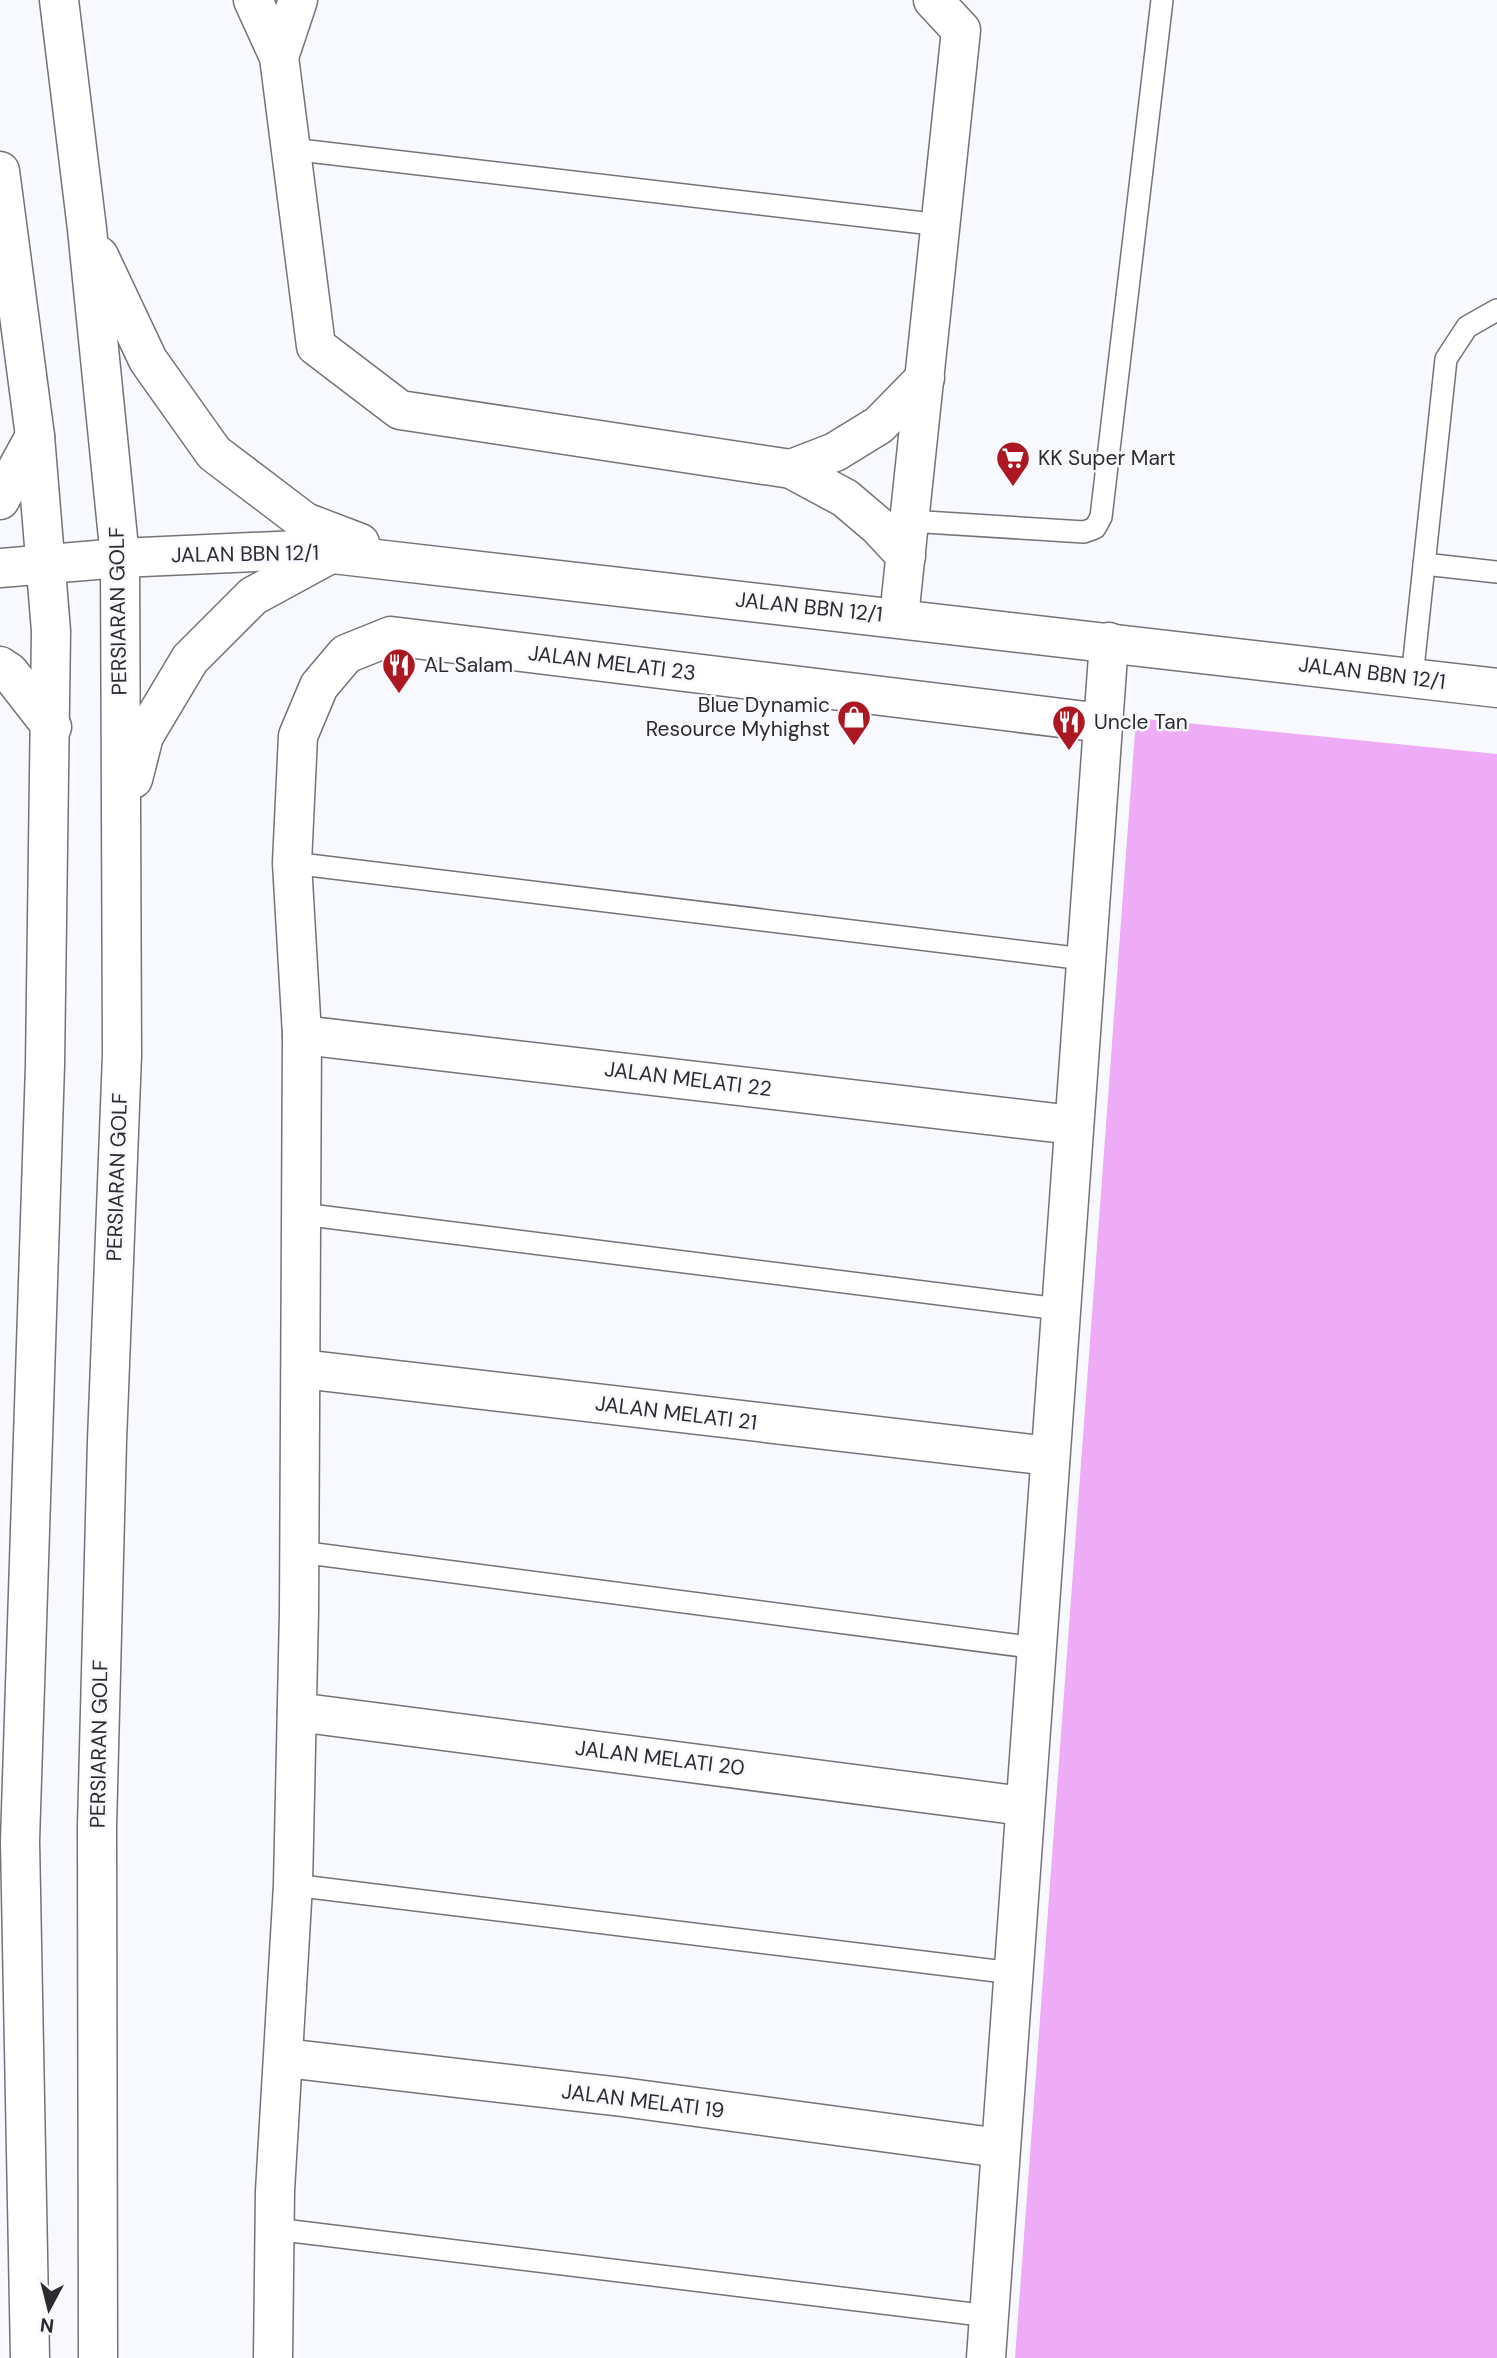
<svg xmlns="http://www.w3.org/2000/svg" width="1497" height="2358" viewBox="0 0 1497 2358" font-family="'DM Sans',sans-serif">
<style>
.forest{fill:#efacf6}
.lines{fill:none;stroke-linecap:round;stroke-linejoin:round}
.service-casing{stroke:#737378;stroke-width:24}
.minor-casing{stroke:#737378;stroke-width:41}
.tertiary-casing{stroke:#737378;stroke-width:41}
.service{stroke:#fff;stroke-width:21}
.minor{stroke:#fff;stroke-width:38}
.tertiary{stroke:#fff;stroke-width:38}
.labels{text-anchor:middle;stroke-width:5;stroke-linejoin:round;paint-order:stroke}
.poi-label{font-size:21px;fill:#2c2c2e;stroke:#f8f9ff;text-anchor:start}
.street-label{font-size:21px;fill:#2c2c2e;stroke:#f8f9ff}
</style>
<rect width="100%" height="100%" fill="#f8f9ff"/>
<!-- forest -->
<polygon class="forest" points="1136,718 1497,754 1497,2358 1015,2358"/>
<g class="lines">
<!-- service casing -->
<g class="service-casing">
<g id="service">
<polyline points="291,149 941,225"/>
<polyline points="909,521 1084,532 1095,528 1101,517 1162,0"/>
<polyline points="1424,564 1497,572"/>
<polyline points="1412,678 1446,359 1467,327 1497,310"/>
<polyline points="292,863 1084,959"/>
<polyline points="302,1214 1059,1309"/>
<polyline points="300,1552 1037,1648"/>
<polyline points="293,1885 1013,1973"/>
<polyline points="275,2229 989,2316"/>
</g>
</g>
<!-- minor casing -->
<g class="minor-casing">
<g id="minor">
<polyline points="253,0 279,57 316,346 400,410 791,469 845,498 878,526 906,556"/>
<polyline points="279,57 298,0"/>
<polyline points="791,469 835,452 879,425 925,378"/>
<polyline points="899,617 961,30 933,0"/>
<polyline points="302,1035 1073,1125"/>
<polyline points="302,1369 1050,1456"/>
<polyline points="297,1712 1023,1806"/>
<polyline points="285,2058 622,2097 1000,2148"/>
<polyline points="273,2358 275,2191 293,1885 299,1611 302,1035 292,863 298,736 319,686 346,654 391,636 1102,723"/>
<polyline points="986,2358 1109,642"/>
</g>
</g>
<!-- tertiary casing -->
<g class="tertiary-casing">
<g id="tertiary">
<polyline points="59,0 87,229 120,558 122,1055 107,1441 97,1827 98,2358"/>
<polyline points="0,171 35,436 51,631 45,1065 20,1841 30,2358"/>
<polyline points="99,256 148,360 214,453 305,522 360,543"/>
<polyline points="0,500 35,436"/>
<polyline points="0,568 120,558 298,550 1497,688"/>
<polyline points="0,666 9,672 52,727"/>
<polyline points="133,779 144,736 190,659 253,596 332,553"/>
</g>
</g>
<!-- service -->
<use href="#service" class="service"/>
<!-- minor -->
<use href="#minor" class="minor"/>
<!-- tertiary -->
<use href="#tertiary" class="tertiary"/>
</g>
<!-- icons -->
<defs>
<g id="supermarket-pin" transform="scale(1.75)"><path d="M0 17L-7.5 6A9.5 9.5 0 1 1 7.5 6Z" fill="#ab1822" stroke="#f8f9ff"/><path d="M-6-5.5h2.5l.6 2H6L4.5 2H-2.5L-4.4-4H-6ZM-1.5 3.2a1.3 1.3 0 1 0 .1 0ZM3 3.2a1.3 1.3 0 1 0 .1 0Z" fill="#fff"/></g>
<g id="restaurant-pin" transform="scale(1.75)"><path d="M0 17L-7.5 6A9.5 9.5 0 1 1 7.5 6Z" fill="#ab1822" stroke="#f8f9ff"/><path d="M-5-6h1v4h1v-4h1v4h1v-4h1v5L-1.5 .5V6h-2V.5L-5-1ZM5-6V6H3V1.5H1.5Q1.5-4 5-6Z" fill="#fff"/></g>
<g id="shop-pin" transform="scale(1.75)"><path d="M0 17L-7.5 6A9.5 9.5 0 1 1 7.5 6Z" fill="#ab1822" stroke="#f8f9ff"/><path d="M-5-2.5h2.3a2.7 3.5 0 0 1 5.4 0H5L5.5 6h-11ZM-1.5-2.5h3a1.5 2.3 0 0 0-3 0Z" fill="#fff"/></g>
</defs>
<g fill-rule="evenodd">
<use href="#supermarket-pin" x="1013" y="458"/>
<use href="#restaurant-pin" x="399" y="665"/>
<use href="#shop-pin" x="854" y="717"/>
<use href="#restaurant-pin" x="1069" y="722"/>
</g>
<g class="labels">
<!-- poi labels -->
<g class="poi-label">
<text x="1038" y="465">KK Super Mart</text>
<text x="424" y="672">AL Salam</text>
<text x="830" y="712" text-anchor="end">Blue Dynamic<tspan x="830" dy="24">Resource Myhighst</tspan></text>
<text x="1094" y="729">Uncle Tan</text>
</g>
<!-- street labels -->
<g class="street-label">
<text transform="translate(245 554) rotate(-1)" y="7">JALAN BBN 12/1</text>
<text transform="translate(809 607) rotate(6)" y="7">JALAN BBN 12/1</text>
<text transform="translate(118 611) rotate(-91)" y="7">PERSIARAN GOLF</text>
<text transform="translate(612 663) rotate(7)" y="7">JALAN MELATI 23</text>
<text transform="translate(1372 673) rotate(7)" y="7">JALAN BBN 12/1</text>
<text transform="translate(688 1079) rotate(7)" y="7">JALAN MELATI 22</text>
<text transform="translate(117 1177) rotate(-88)" y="7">PERSIARAN GOLF</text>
<text transform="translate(676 1413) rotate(7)" y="7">JALAN MELATI 21</text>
<text transform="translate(99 1744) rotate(-89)" y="7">PERSIARAN GOLF</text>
<text transform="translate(660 1758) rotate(7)" y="7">JALAN MELATI 20</text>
<text transform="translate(643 2101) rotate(7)" y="7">JALAN MELATI 19</text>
</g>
</g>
<!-- north arrow -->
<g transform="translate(49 2309) rotate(187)" stroke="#f8f9ff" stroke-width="5" paint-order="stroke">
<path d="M0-5L12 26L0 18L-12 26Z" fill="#2c2c2e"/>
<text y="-10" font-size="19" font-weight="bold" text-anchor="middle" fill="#2c2c2e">N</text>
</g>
</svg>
